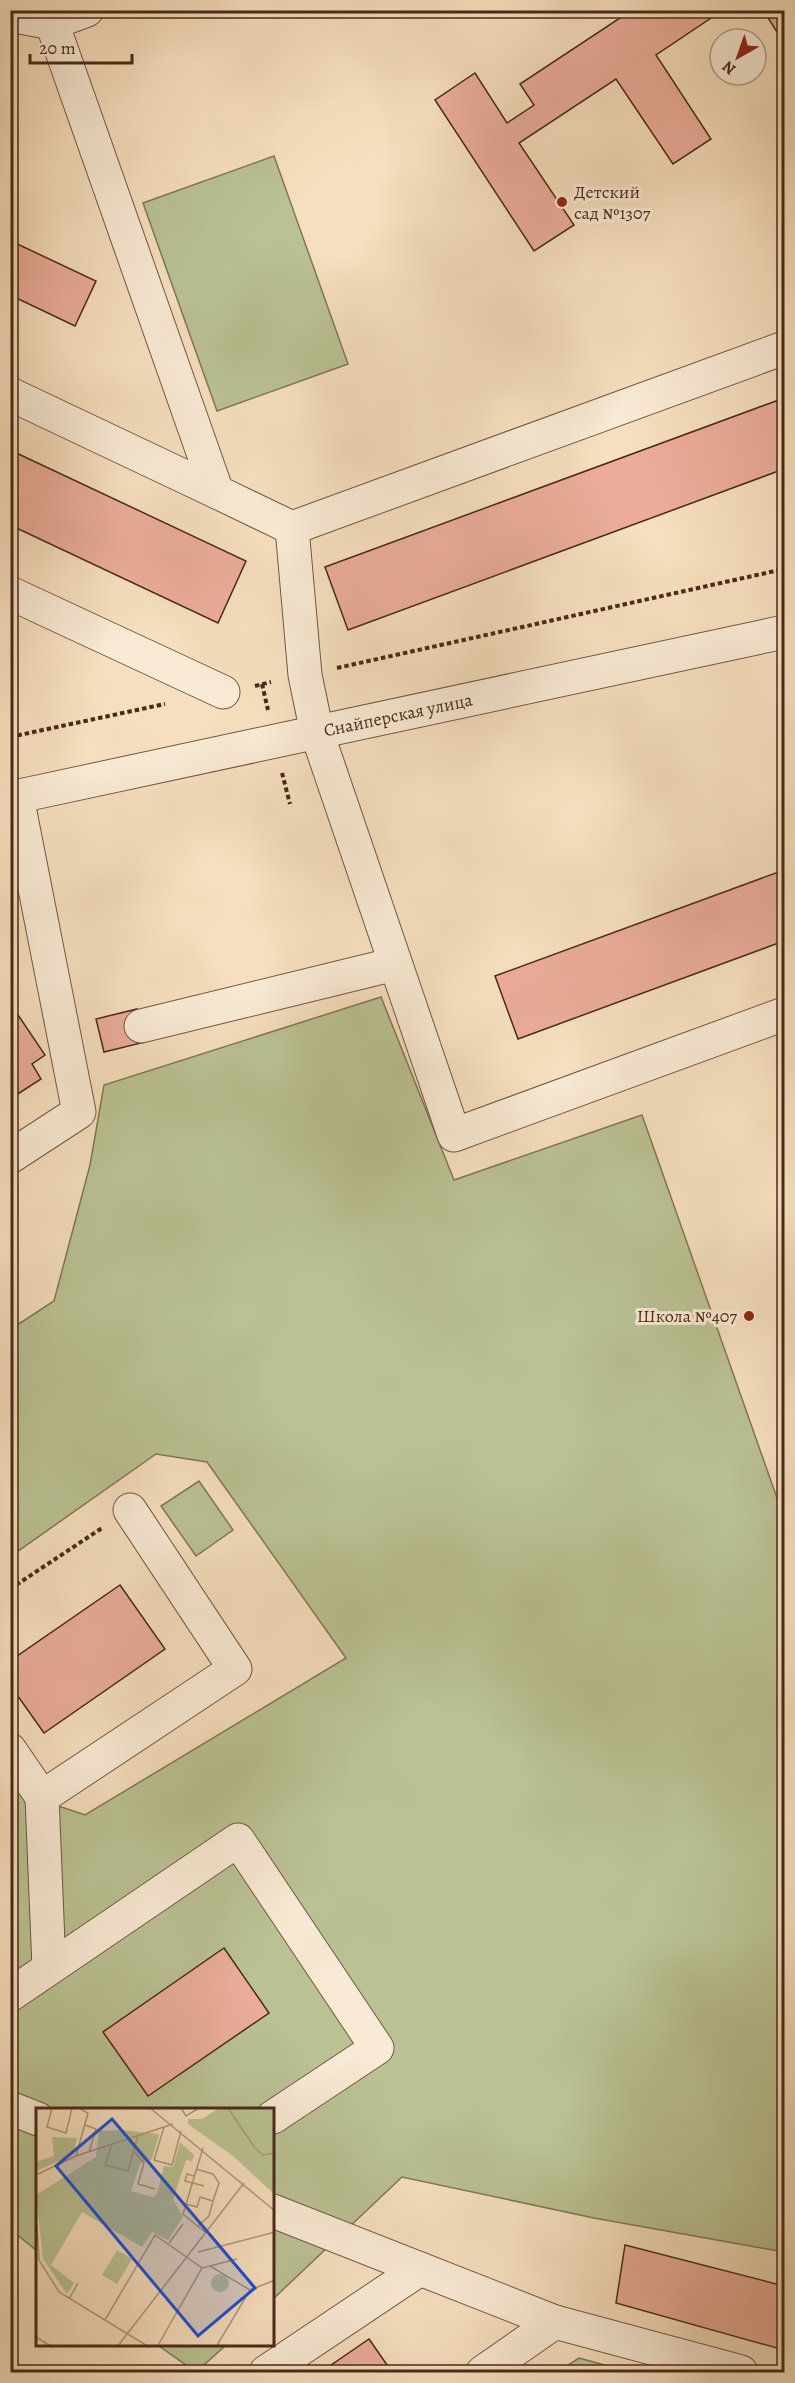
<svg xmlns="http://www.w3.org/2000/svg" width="795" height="2383" viewBox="0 0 795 2383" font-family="Alegreya,serif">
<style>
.green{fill:#bac294;stroke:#827656;stroke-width:1.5}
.building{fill:#ebad9a;stroke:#492919;stroke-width:1.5}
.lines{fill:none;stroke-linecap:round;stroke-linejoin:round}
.minor-casing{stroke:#745642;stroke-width:35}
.path{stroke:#492919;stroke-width:4;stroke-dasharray:4.5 3;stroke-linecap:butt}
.minor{stroke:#f9ead5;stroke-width:33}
.poi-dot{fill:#8f2418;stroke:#f9ead5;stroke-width:2}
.labels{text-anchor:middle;stroke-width:6;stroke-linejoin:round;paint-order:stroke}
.poi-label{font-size:18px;fill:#492919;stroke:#f9ead5;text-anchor:start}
.street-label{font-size:18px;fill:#492919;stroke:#f9ead5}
.inset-road{fill:none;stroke:#b1967c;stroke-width:1.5}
.view{fill:#1d4ed8;fill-opacity:0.15;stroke:#1d4ed8;stroke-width:3}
.inset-edge{fill:none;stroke:#492919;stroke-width:3}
</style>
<rect width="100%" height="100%" fill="#f6dfbe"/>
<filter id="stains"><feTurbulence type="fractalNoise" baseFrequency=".00333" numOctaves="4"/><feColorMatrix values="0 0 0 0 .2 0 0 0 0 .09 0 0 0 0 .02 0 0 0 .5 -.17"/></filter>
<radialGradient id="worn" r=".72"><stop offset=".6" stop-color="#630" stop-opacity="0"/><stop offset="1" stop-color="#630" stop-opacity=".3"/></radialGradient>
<!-- green -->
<g class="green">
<polygon points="274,156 348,364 217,411 143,203"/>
<polygon points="381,997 454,1180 642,1115 784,1518 784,2252 594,2218 402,2177 273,2299 273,2110 38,2110 37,2251 10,2229 11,1790 85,1815 346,1658 207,1462 156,1454 11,1556 11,1329 54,1301 90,1165 104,1085"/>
<polygon points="199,1481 233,1530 196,1556 161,1506"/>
<polygon points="159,2346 225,2346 196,2372"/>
<polygon points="579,2358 630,2372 557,2372"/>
</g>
<!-- building -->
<g class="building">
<polygon points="632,10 723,10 656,55 711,139 673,164 616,79 519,143 574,225 534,251 435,100 475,73 507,123 534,105 520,84"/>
<polygon points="763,10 784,10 784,43"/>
<polygon points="13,242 96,281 75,326 10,295 10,247"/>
<polygon points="784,398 784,469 348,630 325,567"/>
<polygon points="10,450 246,561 218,623 10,525"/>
<polygon points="784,870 784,941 518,1039 495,976"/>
<polygon points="10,1003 45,1055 32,1064 41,1079 10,1099"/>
<polygon points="137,1009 145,1042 104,1052 96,1019"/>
<polygon points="120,1585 165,1649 44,1733 10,1685 10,1661"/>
<polygon points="224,1948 269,2013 148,2096 103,2032"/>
<polygon points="625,2245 784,2286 784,2350 616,2303"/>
<polygon points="369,2339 392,2372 321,2372"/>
</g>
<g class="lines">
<!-- minor casing -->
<g class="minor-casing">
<g id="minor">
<polyline points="10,15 52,23 87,10"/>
<polyline points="52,23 217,492 292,528"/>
<polyline points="784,348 292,528 305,675 317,733 454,1135 784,1014"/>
<polyline points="10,394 217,492"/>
<polyline points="10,593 223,692"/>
<polyline points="10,798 784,632"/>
<polyline points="141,1026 395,964"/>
<polyline points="10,1157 79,1112 17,797"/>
<polyline points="10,1750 42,1797"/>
<polyline points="49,1968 42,1797 235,1669 130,1510"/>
<polyline points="10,1995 238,1840 377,2048 273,2117"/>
<polyline points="10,2108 38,2119"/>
<polyline points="273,2211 555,2322 741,2372"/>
<polyline points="266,2372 420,2269"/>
<polyline points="483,2372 555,2322"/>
</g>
</g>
<!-- path -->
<g class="path">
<polyline points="337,668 784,569"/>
<polyline points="262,684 268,710"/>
<polyline points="255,686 271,682"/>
<polyline points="10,737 165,704"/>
<polyline points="282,773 290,804"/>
<polyline points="10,1589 102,1528"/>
</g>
<!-- minor -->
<use href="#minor" class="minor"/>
</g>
<!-- markers -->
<g class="poi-dot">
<circle cx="562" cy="202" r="6"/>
<circle cx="749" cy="1316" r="6"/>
</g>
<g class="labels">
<!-- poi labels -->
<g class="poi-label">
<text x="574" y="198">Детский<tspan x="574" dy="21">сад №1307</tspan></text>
<text x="737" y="1322" text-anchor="end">Школа №407</text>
</g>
<!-- street labels -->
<g class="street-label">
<text transform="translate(398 715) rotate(-12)" y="6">Снайперская улица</text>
</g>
</g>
<!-- overview -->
<g transform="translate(36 2108)">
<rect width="238" height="238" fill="#f6dfbe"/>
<path d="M 183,0 L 238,0 L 238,86 L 197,48 L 152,16 L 152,11 L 166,11 ZM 84,22 L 123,26 L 116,51 L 104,56 L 95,83 L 117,89 L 121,86 L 128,58 L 137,59 L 144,34 L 158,47 L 156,53 L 150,52 L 137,91 L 147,109 L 132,132 L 116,124 L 106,139 L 46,104 L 15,157 L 38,175 L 31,186 L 7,151 L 0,87 L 60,49 L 63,23 ZM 16,29 L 41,30 L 37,47 L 0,63 L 0,54 L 18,48 ZM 81,142 L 96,151 L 81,176 L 66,167 ZM175 175a9 9 0 1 1 18 0a9 9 0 1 1-18 0Z" fill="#bac294"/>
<path class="inset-road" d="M 16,0 L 11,19 L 30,25 L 36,0M 114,0 L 239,103M 145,0 L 150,8 L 163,0M 192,0 L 219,40 L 227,47 L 239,45M 49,17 L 60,21 L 53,44M 128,19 L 118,52 L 136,57 L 145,23M 76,36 L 69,57 L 92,63 L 102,27M 167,40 L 147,106 L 170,125M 98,43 L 108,55 L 102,76 L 119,81M 40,48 L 52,5 L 43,0M 0,67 L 40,48 L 137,16M 158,68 L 151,66 L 149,73 L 168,78M 150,96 L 161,99 L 164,89 L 177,93 L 183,75 L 177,66 L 160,61M 1,116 L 3,152 L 23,184 L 113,239M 162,118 L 173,108 L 177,93M 133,135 L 147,116M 162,144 L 239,124M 174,158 L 201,151M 166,160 L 174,158 L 214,182M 33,191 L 42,175M 69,212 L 119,127 L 166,160 L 121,239M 0,229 L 16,239M 81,239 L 208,75M 180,239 L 214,182 L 239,172"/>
<path class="view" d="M 76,11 L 219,180 L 162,228 L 20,58 Z"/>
<rect width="238" height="238" class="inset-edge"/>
</g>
<!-- margin -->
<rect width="795" height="2383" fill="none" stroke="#f6dfbe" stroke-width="36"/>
<rect x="12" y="12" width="771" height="2359" fill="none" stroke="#492919" stroke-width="3"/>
<rect x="18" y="18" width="759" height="2347" fill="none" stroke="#492919" stroke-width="1.5"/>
<!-- north arrow -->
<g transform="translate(738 57) rotate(220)"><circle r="28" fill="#f9ead5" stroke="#b39d8a" stroke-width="1.5"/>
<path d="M0-4.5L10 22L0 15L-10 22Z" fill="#8f2418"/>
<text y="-9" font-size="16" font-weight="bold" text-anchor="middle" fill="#492919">N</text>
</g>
<!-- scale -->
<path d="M30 54v9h102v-9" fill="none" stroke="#492919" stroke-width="3"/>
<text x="39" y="54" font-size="18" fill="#492919" stroke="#f9ead5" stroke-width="4.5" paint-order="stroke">20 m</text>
<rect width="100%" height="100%" filter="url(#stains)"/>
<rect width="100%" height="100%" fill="url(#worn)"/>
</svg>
